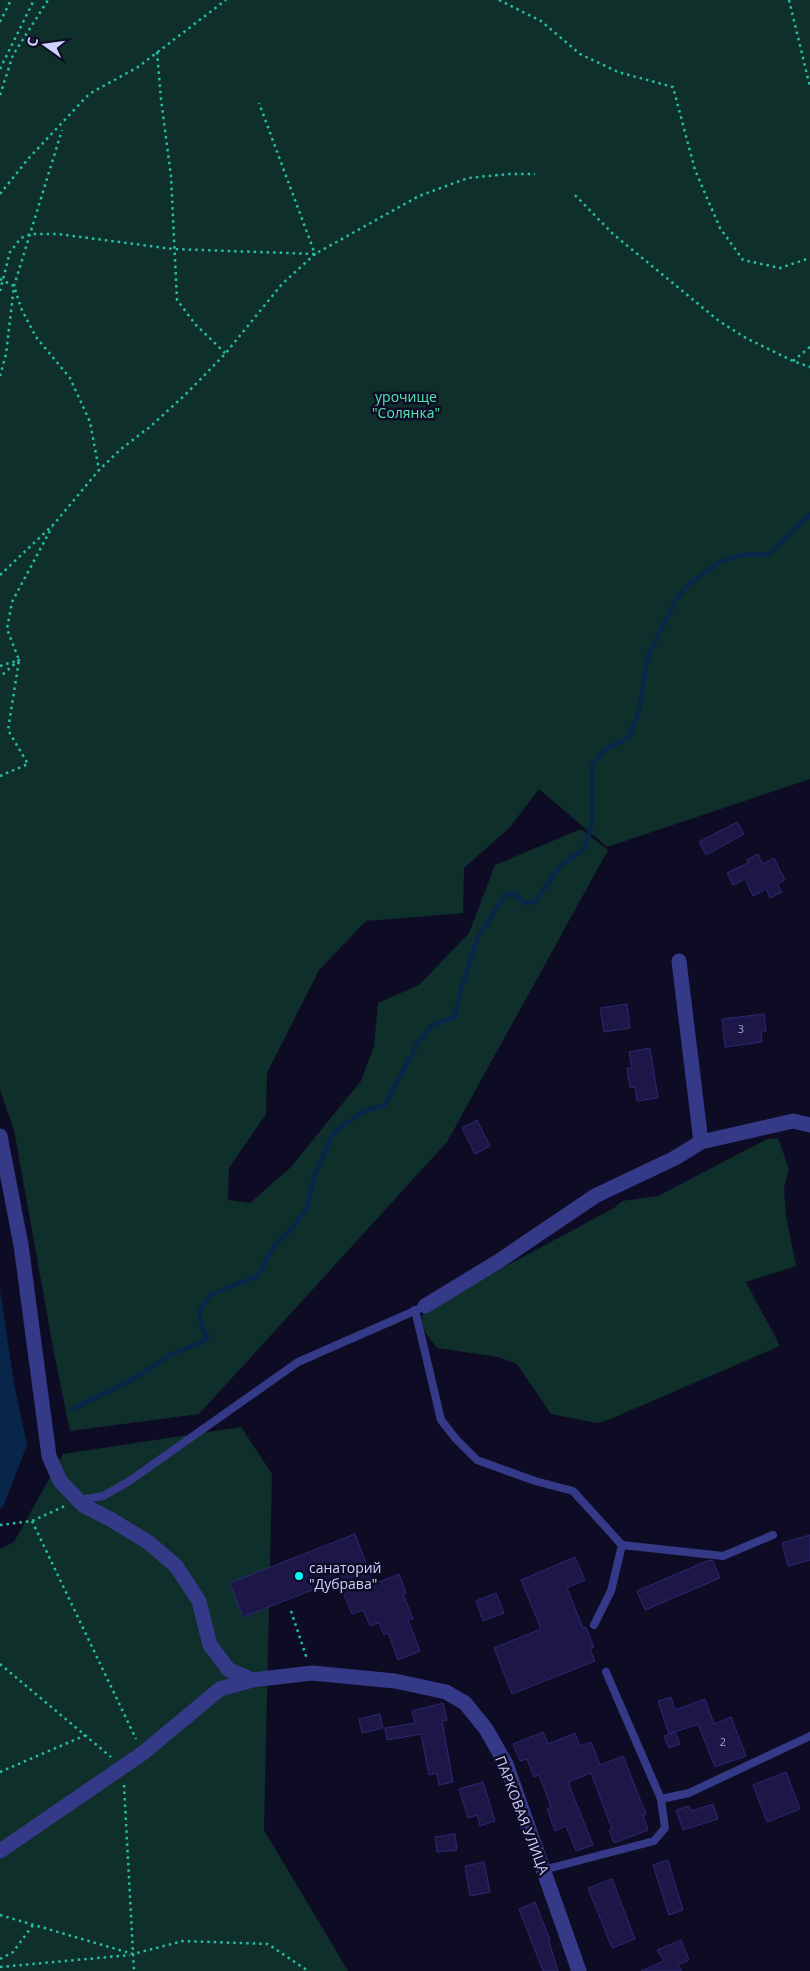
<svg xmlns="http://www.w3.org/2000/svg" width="810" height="1971" viewBox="0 0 810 1971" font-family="'Open Sans',sans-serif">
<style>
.green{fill:#0f2f2b}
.water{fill:#082649}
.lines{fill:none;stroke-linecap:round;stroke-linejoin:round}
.stream{stroke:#082649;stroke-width:4.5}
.building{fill:#1c1747;stroke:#2e2775}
.path{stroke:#25bfa5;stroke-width:2.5;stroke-dasharray:2.5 4;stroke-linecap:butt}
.lane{stroke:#343988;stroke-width:8}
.street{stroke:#343988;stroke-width:15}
.poi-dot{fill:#00fbf9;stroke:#0e0c25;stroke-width:2}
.labels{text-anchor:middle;stroke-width:5;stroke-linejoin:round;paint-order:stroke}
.number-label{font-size:11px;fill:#a3a2d1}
.park-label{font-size:14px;fill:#52e9b3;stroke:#0e0c25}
.poi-label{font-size:14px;fill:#d0d0ff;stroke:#0e0c25;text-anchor:start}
.street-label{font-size:14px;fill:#d0d0ff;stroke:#0e0c25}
</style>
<rect width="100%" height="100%" fill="#0e0c25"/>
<!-- green -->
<g class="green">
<polygon points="0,0 810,0 810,779 607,847 539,789 510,827 464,868 463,913 366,921 319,970 267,1073 266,1114 229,1168 228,1200 250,1203 290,1168 361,1081 374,1046 378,1003 419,985 469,933 495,865 581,829 608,850 447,1142 199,1414 70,1431 54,1353 14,1130 0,1090"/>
<path d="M 778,1138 L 789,1169 L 784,1188 L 786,1216 L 796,1266 L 746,1282 L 780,1346 L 608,1420 L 597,1423 L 551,1414 L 517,1364 L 498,1357 L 437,1348 C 427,1334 418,1328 424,1310 L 614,1208 L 622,1201 L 658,1196 L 767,1139 Z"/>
<polygon points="241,1427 272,1474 264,1830 348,1971 0,1971 0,1549 14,1542 63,1454"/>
</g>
<!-- water -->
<polygon class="water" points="0,1290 15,1389 27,1445 3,1507 0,1508"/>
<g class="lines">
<!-- stream -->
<path class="stream" d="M 71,1410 C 92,1398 113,1390 134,1378 C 146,1372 158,1362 170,1355 C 183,1348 198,1346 208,1337 L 202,1327 L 199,1312 L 210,1295 L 258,1276 L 274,1246 L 294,1226 L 306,1209 L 316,1172 L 333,1133 L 364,1111 L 385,1105 L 418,1043 L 432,1025 L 455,1017 L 461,989 L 478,937 L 505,895 L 514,894 L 527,904 L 535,901 L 560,866 L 584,849 L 592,823 L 592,766 L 604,750 L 628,738 L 639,712 L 647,658 L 676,599 L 690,583 L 720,562 L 740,555 L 769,554 L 810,514"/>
</g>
<!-- building -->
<g class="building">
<polygon points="737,822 744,834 706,855 699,842"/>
<polygon points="758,854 763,864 774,858 785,880 777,884 782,892 770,898 766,889 753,896 745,879 733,885 727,873 748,863 747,860"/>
<polygon points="627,1004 630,1028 604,1032 600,1008"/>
<polygon points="764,1014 766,1031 761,1032 762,1042 725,1047 722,1019"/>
<polygon points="650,1048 658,1098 637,1101 635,1087 630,1088 627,1068 632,1068 629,1052"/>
<polygon points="477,1120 490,1146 475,1154 462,1128"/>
<polygon points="355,1534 374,1584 399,1574 406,1593 403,1594 413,1619 408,1620 420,1651 398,1660 388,1633 384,1635 379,1623 370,1626 363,1610 352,1614 338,1580 243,1617 230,1583"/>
<polygon points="810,1535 810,1560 788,1566 782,1543"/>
<polygon points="575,1557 585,1580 567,1588 583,1628 586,1627 594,1647 590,1649 595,1661 512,1694 494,1648 541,1629 521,1580"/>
<polygon points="709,1560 713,1561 720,1578 645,1610 637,1591"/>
<polygon points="496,1593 504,1613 483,1621 476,1601"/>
<polygon points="671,1697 675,1710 705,1699 714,1724 731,1717 746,1756 715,1767 698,1724 669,1734 658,1701"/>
<polygon points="443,1703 447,1720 442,1721 453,1782 439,1785 437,1773 429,1775 421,1734 387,1740 385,1728 415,1723 412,1711"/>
<polygon points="380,1714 383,1728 362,1733 359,1719"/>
<polygon points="543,1732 548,1744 575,1733 580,1746 591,1742 600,1765 623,1756 646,1814 643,1815 648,1830 614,1843 609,1830 612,1829 591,1773 568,1782 593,1845 576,1851 566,1826 555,1831 547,1809 551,1807 539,1775 534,1777 527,1759 520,1761 513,1744"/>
<polygon points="675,1732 680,1744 669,1748 664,1736"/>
<polygon points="786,1772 800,1809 767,1822 753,1785"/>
<polygon points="483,1782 495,1821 480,1826 477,1815 468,1818 459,1789"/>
<polygon points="713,1804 718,1819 683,1830 676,1810 689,1806 691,1811"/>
<polygon points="455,1834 457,1850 437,1852 435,1837"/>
<polygon points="668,1860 683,1910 669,1915 653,1865"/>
<polygon points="484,1862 490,1892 470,1896 465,1866"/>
<polygon points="612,1879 635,1939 612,1948 588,1888"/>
<polygon points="535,1902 550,1940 549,1941 558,1971 543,1971 519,1909"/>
<polygon points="681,1940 689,1960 678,1965 682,1971 641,1971 664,1961 657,1950"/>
</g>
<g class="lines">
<!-- path -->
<g class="path">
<polyline points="499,0 541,21 580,54 618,72 673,87 695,170 720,228 743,260 780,268 810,258"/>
<polyline points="789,0 810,87"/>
<polyline points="0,22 11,0"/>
<polyline points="157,52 161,99 171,176 177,300 196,325 225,353"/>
<polyline points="0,69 34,0"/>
<polyline points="0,95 13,55 48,0"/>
<polyline points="0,194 28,159 89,94 138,67 226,0"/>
<polyline points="575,195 613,234 719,321 746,338 793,361 810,367"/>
<polyline points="0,279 14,286 21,308 36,337 70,378 90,422 99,470"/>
<polyline points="0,291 10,252 21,238 31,234 58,234 173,249 315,254 419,196 468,178 509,174 535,174"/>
<polyline points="793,361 810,347"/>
<polyline points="0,376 6,354 14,286 62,130"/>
<polyline points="0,575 54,524 99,470 121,449 151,426 187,393 225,354 282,284 315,254 259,103"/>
<polyline points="0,666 19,660 0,677"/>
<polyline points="0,776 28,764 8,730 19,660 7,629 12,602 52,527"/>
<polyline points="32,1521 136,1739"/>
<polyline points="0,1525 32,1521 65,1506"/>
<polyline points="291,1611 307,1659"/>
<polyline points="0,1664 111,1757"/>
<polyline points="0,1772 86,1735"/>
<polyline points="124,1785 134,1971"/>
<polyline points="0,1915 133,1954 183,1941 268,1944 308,1971"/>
<polyline points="0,1959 13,1952 33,1925"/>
<polyline points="0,1967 130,1955"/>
</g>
<!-- lane -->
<g class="lane">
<polyline points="415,1310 441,1420 456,1439 477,1460 535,1481 573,1491 622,1545 723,1556 773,1535"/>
<polyline points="79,1500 103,1496 128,1482 298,1362 419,1309"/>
<polyline points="594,1625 611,1591 622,1545"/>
<polyline points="661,1799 689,1793 810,1736"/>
<polyline points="543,1870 654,1841 665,1828 661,1799 606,1672"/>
</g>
<!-- street -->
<g class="street">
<polyline points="679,961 701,1142"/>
<polyline points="0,1136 21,1245 49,1456 60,1481 83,1505 110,1519 148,1542 176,1566 199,1601 210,1645 229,1670 252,1680"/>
<polyline points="425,1306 499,1261 595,1196 675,1158 701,1142 793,1121 810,1125"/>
<polyline points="0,1851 143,1753 220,1689 252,1680 312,1673 395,1681 446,1692 465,1703 486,1729 506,1764 579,1971"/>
</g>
</g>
<!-- markers -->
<circle class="poi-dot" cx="299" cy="1576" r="5"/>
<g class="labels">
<!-- number labels -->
<g class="number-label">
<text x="741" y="1033">3</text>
<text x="723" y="1746">2</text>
</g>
<!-- park labels -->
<g class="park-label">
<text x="406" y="402">урочище<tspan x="406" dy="16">"Солянка"</tspan></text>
</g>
<!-- poi labels -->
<g class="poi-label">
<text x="309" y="1573">санаторий<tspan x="309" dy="16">"Дубрава"</tspan></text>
</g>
<!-- street labels -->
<g class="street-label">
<text transform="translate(522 1815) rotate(69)" y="5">ПАРКОВАЯ УЛИЦА</text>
</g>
</g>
<!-- north arrow -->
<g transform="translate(45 45) rotate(284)" stroke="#0e0c25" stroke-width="4" paint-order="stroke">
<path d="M0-4L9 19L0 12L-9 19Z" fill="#d0d0ff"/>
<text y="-8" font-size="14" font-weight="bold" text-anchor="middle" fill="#d0d0ff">С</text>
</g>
</svg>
